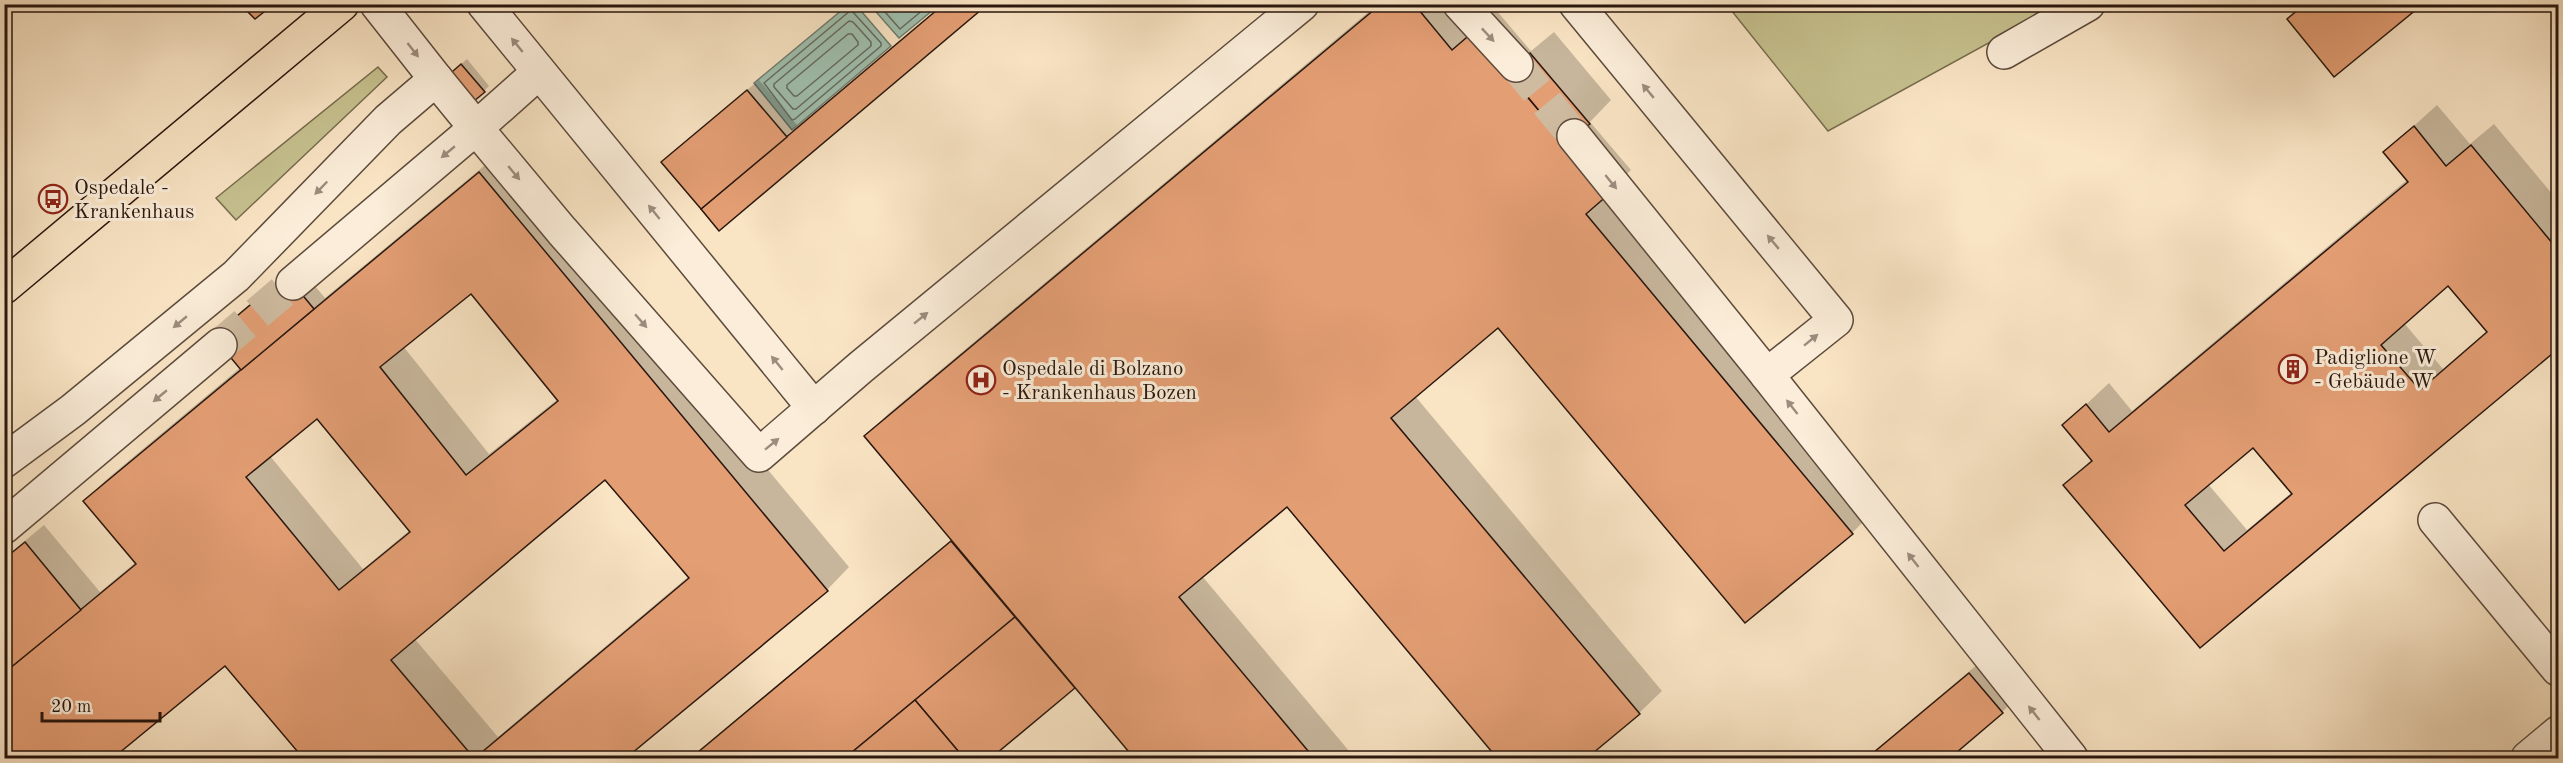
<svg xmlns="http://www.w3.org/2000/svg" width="2563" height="763" viewBox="0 0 2563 763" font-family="'Old Standard TT',serif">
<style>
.green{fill:#c6c18f;stroke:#776c4e;stroke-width:1.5}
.water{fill:#9fbfae;stroke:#6f7b6e;stroke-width:1.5}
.shadow{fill:#0003;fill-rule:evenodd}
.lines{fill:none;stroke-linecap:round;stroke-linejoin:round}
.shore{stroke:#646a5e;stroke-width:1.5}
.building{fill:#e49e74;stroke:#28160e;stroke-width:1.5;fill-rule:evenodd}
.minor-tunnel{stroke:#cfbba0;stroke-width:33;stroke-dasharray:33 16;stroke-linecap:butt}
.minor-casing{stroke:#5c4a3c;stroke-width:36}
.major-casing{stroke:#28160e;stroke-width:36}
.minor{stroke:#fbedd9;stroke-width:33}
.major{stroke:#f9e4c4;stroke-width:33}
.oneway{fill:#9c8c7e}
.labels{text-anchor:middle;stroke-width:6;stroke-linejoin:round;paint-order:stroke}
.poi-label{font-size:21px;fill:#28160e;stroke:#fbedd9;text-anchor:start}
</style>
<rect width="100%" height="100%" fill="#f9e4c4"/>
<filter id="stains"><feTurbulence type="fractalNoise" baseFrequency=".00333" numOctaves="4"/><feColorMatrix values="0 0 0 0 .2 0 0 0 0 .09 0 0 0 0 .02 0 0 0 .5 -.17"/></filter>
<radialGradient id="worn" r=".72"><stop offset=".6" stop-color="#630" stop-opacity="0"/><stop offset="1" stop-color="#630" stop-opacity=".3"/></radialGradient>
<!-- green -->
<g class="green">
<polygon points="1727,5 2058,5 1828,131"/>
<polygon points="378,67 387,77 236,220 216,198"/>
</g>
<!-- water -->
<g class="water">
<polygon points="848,5 856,5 891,46 792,130 754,83"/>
<polygon points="870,5 939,5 899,38"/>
</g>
<!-- shadow -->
<g class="shadow">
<polygon points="1378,4 1455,4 1475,28 1496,10 1531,51 1554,32 1611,100 1590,122 1631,170 1609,192 1875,510 1852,533 1745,621 1498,326 1415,396 1662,691 1639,713 1585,758 1499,758 1287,505 1202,576 1355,758 1136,758 1075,686 989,758 690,758 952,539 866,437 888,414"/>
<polygon points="467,59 489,86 484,91 452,72"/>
<polygon points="759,80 797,125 787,135 788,137 719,229 674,151"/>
<path d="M 2437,105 L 2470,144 L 2494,124 L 2558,201 L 2558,347 L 2201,646 L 2065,485 L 2092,459 L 2064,425 L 2109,383 L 2132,411 L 2408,179 L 2385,152 ZM 2448,284 L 2488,330 L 2443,369 L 2404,323 ZM 2253,446 L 2292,492 L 2247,530 L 2208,484 Z"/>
<path d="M 502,151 L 849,567 L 827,590 L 623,758 L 305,758 L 225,663 L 110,758 L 4,758 L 4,558 L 44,525 L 100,592 L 136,562 L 85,501 L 107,479 L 241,367 L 215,336 L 298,266 L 325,298 ZM 471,292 L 558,399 L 489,454 L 403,346 ZM 318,417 L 410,530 L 363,569 L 270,456 ZM 605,477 L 689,576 L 498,737 L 414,638 Z"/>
<polygon points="1985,658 2018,697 2002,712 1947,758 1866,758"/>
</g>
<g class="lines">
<!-- shore -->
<g class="shore">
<polyline points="878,4 900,29 930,4"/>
<polygon points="851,10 881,43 881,46 795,119 792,120 764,83"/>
<polygon points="849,21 853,22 871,42 871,46 796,109 793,109 774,87 774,84"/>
<polygon points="848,34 852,34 858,42 858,45 797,96 794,96 787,88 787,85"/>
</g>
</g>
<!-- building -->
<g class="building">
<polygon points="254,4 274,4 255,19 247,11"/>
<polygon points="944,4 988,4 719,231 701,209"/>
<polygon points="1381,4 1414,4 1452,50 1473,32 1609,194 1586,214 1853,534 1745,623 1498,328 1391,418 1640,714 1587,758 1497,758 1287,507 1179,597 1314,758 1134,758 864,436"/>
<polygon points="2305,4 2423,4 2334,77 2287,19"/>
<polygon points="1530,53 1590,124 1566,143 1507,72"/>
<polygon points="461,64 485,92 468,106 445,78"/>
<polygon points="747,90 787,137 701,209 661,162"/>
<path d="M 2414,126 L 2446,166 L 2471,145 L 2558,250 L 2558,349 L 2200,648 L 2063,485 L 2092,461 L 2062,425 L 2086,404 L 2109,432 L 2408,182 L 2383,152 ZM 2448,286 L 2487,332 L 2420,390 L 2381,345 ZM 2253,448 L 2292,494 L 2224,551 L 2185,505 Z"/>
<path d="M 479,172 L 828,591 L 626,758 L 475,758 L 689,578 L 605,480 L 391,660 L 474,758 L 303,758 L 225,666 L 113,758 L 4,758 L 4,673 L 136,564 L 83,501 ZM 471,294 L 558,401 L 466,475 L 380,367 ZM 317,419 L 410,532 L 339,590 L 246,477 Z"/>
<polygon points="286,275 314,309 241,370 213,336"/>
<polygon points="951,541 1015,617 845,758 691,758"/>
<polygon points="25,542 81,610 4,673 4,559"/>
<polygon points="1015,617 1075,688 991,758 964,758 915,700"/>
<polygon points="1969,673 2003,713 1950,758 1867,758"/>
<polygon points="915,700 964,758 845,758"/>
</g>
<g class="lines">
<!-- minor-tunnel -->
<g class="minor-tunnel">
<polyline points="1516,65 1574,136"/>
<polyline points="220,345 293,283"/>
</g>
<!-- minor casing -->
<g class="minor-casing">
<g id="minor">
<polyline points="484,4 814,408"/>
<polyline points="1460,4 1516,65"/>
<polyline points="2004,52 2088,4"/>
<polyline points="539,72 476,128 562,231 759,455 861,367 1302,4"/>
<polyline points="1574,136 1767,375 1836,320 1576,4"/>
<polyline points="293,283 476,128 436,79"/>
<polyline points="1767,375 2071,758"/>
<polyline points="4,461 73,410 236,276 388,120 436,79 377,4"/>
<polyline points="2435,520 2558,669"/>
<polyline points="4,527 220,345"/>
<polyline points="2528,758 2558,733"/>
</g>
</g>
<!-- major casing -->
<g class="major-casing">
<polyline id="major" points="4,287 342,4"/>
</g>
<!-- minor -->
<use href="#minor" class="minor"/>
<!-- major -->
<use href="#major" class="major"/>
</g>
<!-- one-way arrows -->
<defs><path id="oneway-solid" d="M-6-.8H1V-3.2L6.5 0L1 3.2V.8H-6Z" transform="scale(1.5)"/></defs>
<g class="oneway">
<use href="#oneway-solid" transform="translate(1488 35) rotate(47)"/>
<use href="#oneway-solid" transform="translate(517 45) rotate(-129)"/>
<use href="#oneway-solid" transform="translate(413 50) rotate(52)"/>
<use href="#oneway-solid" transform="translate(1648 91) rotate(-130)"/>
<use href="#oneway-solid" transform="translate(448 152) rotate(140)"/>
<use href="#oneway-solid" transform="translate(514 173) rotate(50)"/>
<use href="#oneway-solid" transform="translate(1611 182) rotate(51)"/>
<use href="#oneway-solid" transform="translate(321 188) rotate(134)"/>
<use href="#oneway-solid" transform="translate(654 212) rotate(-129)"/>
<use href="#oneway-solid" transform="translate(1773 242) rotate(-130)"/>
<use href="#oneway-solid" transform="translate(921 318) rotate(-39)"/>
<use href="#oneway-solid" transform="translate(641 321) rotate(49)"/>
<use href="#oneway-solid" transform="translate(180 322) rotate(140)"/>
<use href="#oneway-solid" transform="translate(1811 340) rotate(-39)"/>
<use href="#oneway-solid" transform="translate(777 363) rotate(-129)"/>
<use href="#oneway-solid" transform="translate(160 396) rotate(140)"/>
<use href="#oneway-solid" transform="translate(1792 407) rotate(-128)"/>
<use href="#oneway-solid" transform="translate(772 444) rotate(-39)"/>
<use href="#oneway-solid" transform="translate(1913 560) rotate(-128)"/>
<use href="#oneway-solid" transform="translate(2034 713) rotate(-128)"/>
</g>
<!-- icons -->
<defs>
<g id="bus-ring" transform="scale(1.5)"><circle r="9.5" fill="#fbedd9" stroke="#8f2418" stroke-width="1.5"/><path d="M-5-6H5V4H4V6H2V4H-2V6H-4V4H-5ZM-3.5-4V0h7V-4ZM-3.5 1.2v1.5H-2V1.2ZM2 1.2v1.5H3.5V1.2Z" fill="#8f2418"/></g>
<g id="building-ring" transform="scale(1.5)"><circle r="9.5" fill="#fbedd9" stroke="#8f2418" stroke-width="1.5"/><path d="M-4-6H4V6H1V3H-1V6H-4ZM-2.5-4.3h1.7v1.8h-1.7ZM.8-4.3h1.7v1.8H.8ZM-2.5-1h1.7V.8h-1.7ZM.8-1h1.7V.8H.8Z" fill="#8f2418"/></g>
<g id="hospital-ring" transform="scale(1.5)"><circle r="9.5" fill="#fbedd9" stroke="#8f2418" stroke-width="1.5"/><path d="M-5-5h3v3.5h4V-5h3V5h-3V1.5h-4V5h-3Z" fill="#8f2418"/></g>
</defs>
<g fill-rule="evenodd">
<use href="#bus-ring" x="53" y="199"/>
<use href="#building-ring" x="2293" y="369"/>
<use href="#hospital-ring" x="981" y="380"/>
</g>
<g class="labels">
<!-- poi labels -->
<g class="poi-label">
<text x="74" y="194">Ospedale -<tspan x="74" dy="24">Krankenhaus</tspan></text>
<text x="2314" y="364">Padiglione W<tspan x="2314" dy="24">- Gebäude W</tspan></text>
<text x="1002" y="375">Ospedale di Bolzano<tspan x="1002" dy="24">- Krankenhaus Bozen</tspan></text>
</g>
</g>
<!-- margin -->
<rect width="2563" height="763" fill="none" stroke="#f9e4c4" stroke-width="24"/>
<rect x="6" y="6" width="2551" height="751" fill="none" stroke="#28160e" stroke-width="3"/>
<rect x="12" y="12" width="2539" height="739" fill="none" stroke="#28160e" stroke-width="1.5"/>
<!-- scale -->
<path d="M42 712v9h118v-9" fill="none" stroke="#28160e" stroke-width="3"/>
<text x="51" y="712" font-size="18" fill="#28160e" stroke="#fbedd9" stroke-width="4.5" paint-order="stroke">20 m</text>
<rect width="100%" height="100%" filter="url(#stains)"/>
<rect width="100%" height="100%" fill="url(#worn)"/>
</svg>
